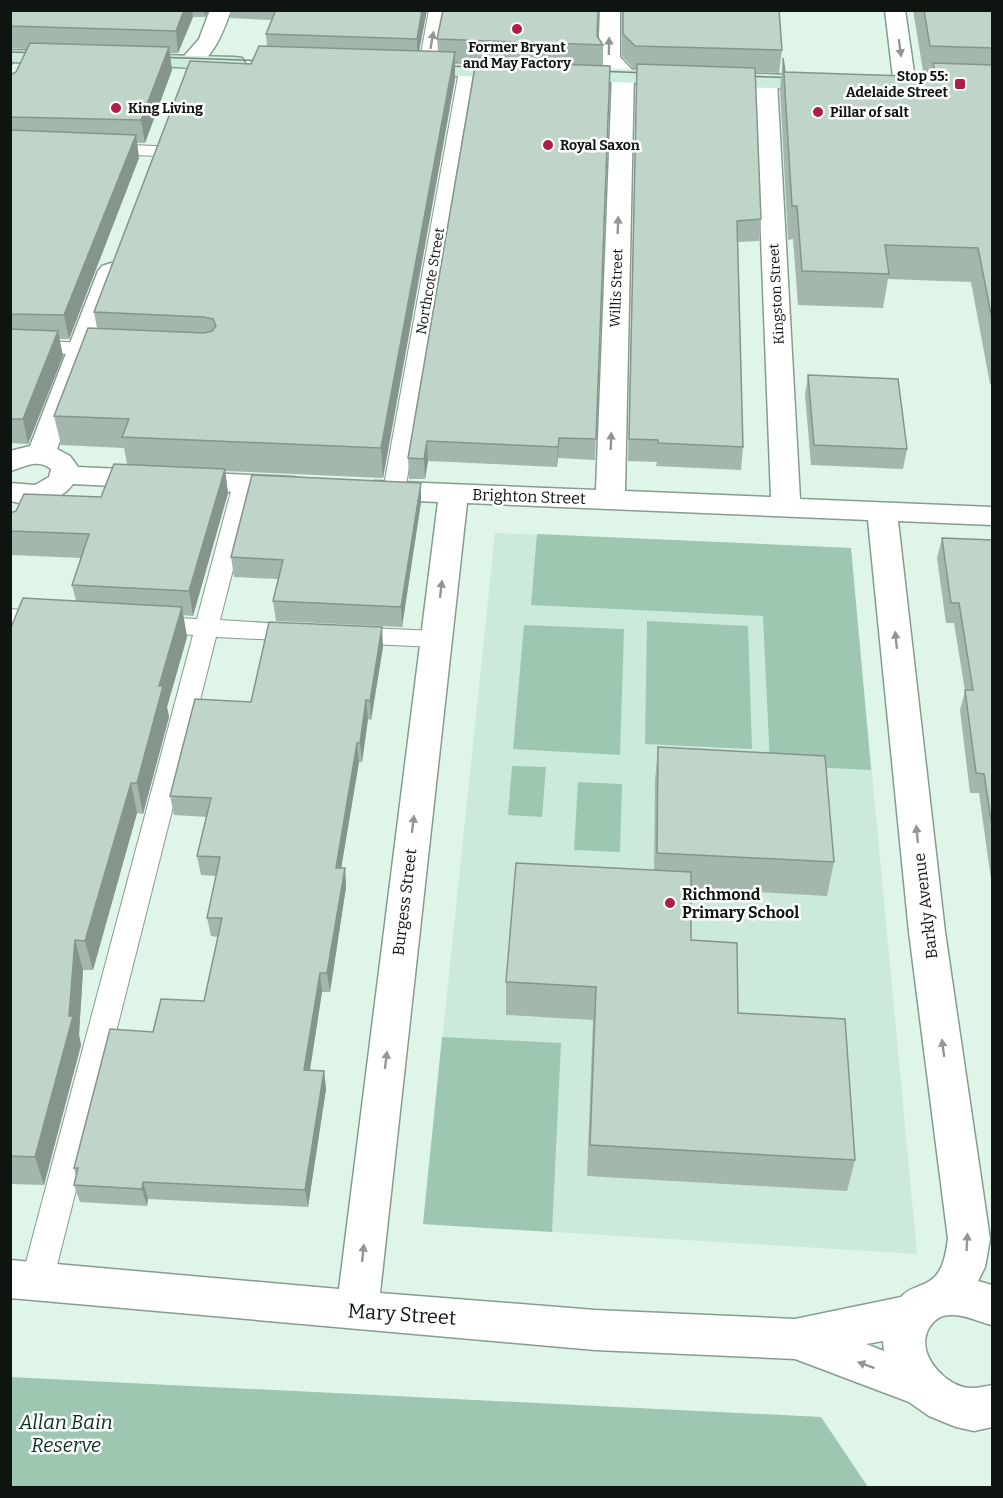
<svg xmlns="http://www.w3.org/2000/svg" width="1003" height="1498" viewBox="0 0 1003 1498" font-family="Bitter,serif">
<style>
.built{fill:#ccead9}
.green{fill:#9dc7b0}
.lines{fill:none;stroke-linecap:round;stroke-linejoin:round}
.service-casing{stroke:#879c90;stroke-width:2}
.minor-casing{stroke:#879c90;stroke-width:3}
.tertiary-casing{stroke:#879c90;stroke-width:3}
.secondary-casing{stroke:#879c90;stroke-width:3}
.service{fill:#fff;fill-rule:evenodd}
.minor{fill:#fff;fill-rule:evenodd}
.tertiary{fill:#fff;fill-rule:evenodd}
.secondary{fill:#ccecdd;fill-rule:evenodd}
.tram{stroke:#7a8980;stroke-width:1.5}
.wall{fill:#a4b7ac}
.shaded-wall{fill:#86958c}
.building{fill:#bfd5c8;stroke:#86958c;stroke-width:1.5}
.oneway{fill:#939694}
.poi-dot{fill:#b01e48;stroke:#fff;stroke-width:2}
.labels{text-anchor:middle;stroke-width:5;stroke-linejoin:round;paint-order:stroke}
.far-poi-label{font-size:14px;font-weight:bold;fill:#0e1511;stroke:#fff;text-anchor:start}
.far-street-label{font-size:14px;fill:#0e1511;stroke:#fff}
.street-label{font-size:16px;fill:#0e1511;stroke:#fff}
.poi-label{font-size:16px;font-weight:bold;fill:#0e1511;stroke:#fff;text-anchor:start}
.near-street-label{font-size:20px;fill:#0e1511;stroke:#fff}
.near-park-label{font-size:20px;font-style:italic;fill:#0a3221;stroke:#fff}
</style>
<rect width="100%" height="100%" fill="#dff5e8"/>
<!-- built -->
<polygon class="built" points="495,533 851,548 917,1254 423,1224"/>
<!-- green -->
<g class="green">
<polygon points="537,534 851,548 871,770 770,765 763,616 531,605"/>
<polygon points="647,621 748,626 752,749 645,744"/>
<polygon points="524,625 624,629 620,755 513,749"/>
<polygon points="512,766 546,767 542,817 508,815"/>
<polygon points="578,782 622,784 620,852 574,850"/>
<polygon points="442,1037 561,1043 552,1232 423,1224"/>
<polygon points="10,1377 821,1417 868,1487 11,1487"/>
</g>
<g class="lines">
<!-- service casing -->
<g class="service-casing">
<g id="service">
<polygon points="429,10 445,10 434,70 426,75 418,70"/>
<polygon points="467,66 475,71 405,491 402,496 394,498 386,496 383,491 459,71"/>
<polygon points="104,144 156,146 162,147 165,151 162,155 156,156 98,153 95,149 98,145"/>
<polygon points="10,339 103,344 110,346 113,350 110,354 103,356 10,351"/>
<polygon points="244,477 252,479 255,484 220,620 300,625 308,627 312,633 308,639 300,641 216,637 53,1281 48,1292 37,1296 26,1292 21,1281 193,635 143,631 139,625 143,619 151,617 197,619 233,484 236,479"/>
<polygon points="10,609 59,613 63,619 59,625 51,627 10,625"/>
<polygon points="348,627 435,631 444,633 447,639 444,645 435,647 348,643 339,641 336,635 339,629"/>
</g>
</g>
<!-- minor casing -->
<g class="minor-casing">
<g id="minor">
<path d="M 600,10 L 620,10 L 620,57 L 634,72 L 625,491 L 771,497 L 755,81 L 758,76 L 766,74 L 774,76 L 777,81 L 800,499 L 992,507 L 992,525 L 898,521 L 945,932 L 990,1239 L 985,1267 L 978,1281 L 992,1285 L 992,1325 C 976,1321 960,1312 943,1316 C 937,1318 932,1323 929,1328 C 916,1351 939,1378 960,1386 C 971,1390 982,1387 992,1385 L 992,1427 L 974,1431 L 956,1427 L 929,1416 L 909,1402 L 795,1359 L 595,1350 L 10,1298 L 10,1260 L 339,1289 L 438,502 L 375,499 L 365,496 L 361,490 L 365,484 L 375,481 L 596,490 L 612,74 L 598,59 ZM 467,503 L 868,520 L 909,932 L 948,1239 C 946,1252 944,1271 931,1280 C 922,1287 909,1287 901,1297 L 795,1319 L 595,1310 L 380,1293 ZM 883,1341 L 884,1351 L 866,1344 Z"/>
<polygon points="885,10 905,10 916,86 913,91 905,93 897,91 894,86"/>
<path d="M 111,263 L 120,266 L 124,271 L 57,449 L 70,456 L 78,467 L 294,477 L 304,480 L 308,486 L 304,492 L 294,495 L 73,484 C 60,503 31,507 10,501 L 10,483 L 35,485 L 49,477 L 51,469 C 37,458 25,467 10,471 L 10,451 L 30,446 L 98,271 L 102,266 Z"/>
</g>
</g>
<!-- tertiary casing -->
<g class="tertiary-casing">
<path id="tertiary" d="M 210,10 L 231,10 C 224,30 209,73 182,67 L 179,62 L 199,39 Z"/>
</g>
<!-- secondary casing -->
<g class="secondary-casing">
<g id="secondary">
<polygon points="10,50 69,52 77,53 80,58 77,63 69,64 10,62"/>
<polygon points="126,54 234,57 242,58 245,63 242,68 234,69 118,65 115,60 118,55"/>
<polygon points="411,62 824,76 832,78 835,83 832,88 824,90 403,74 400,69 403,64"/>
</g>
</g>
<!-- service -->
<use href="#service" class="service"/>
<!-- minor -->
<use href="#minor" class="minor"/>
<!-- tertiary -->
<use href="#tertiary" class="tertiary"/>
<!-- secondary -->
<use href="#secondary" class="secondary"/>
<!-- tram -->
<g class="tram">
<polyline points="10,52 40,53"/>
<polyline points="154,57 268,61"/>
<polyline points="439,66 490,67"/>
<polyline points="592,71 652,73"/>
<polyline points="739,76 799,78"/>
</g>
</g>
<!-- wall -->
<g class="wall">
<polygon points="10,10 209,10 205,17 193,17 178,53 169,53 172,70 145,143 137,143 139,158 69,339 59,339 63,356 28,444 10,443 10,75 16,72 27,49 10,48"/>
<polygon points="230,10 427,10 419,51 438,51 437,39 597,37 603,45 603,65 610,66 595,460 558,458 557,467 428,461 425,479 409,479 408,458 475,63 455,62 455,79 383,478 225,471 228,493 193,616 183,615 187,637 167,707 169,717 143,814 137,813 93,970 83,970 79,1035 81,1045 44,1185 10,1184 10,630 76,601 72,585 81,558 10,555 10,513 101,497 127,464 124,448 61,445 54,416 97,328 94,312 251,64 267,46 266,34 272,20 230,18"/>
<polygon points="622,10 779,10 782,50 779,73 755,72 761,219 759,241 738,242 743,447 741,470 656,466 657,462 628,461 637,68 633,68 622,56"/>
<polygon points="913,10 993,10 993,384 990,384 971,282 888,279 883,308 798,305 793,239 788,240 780,90 783,58 785,72 924,77"/>
<polygon points="808,375 907,449 903,469 811,465 805,395"/>
<polygon points="421,483 421,502 402,627 276,621 273,601 278,579 234,577 231,557"/>
<polygon points="942,538 993,540 993,894 979,793 970,793 960,710 965,691 954,623 946,623 937,558"/>
<polygon points="383,647 371,720 368,719 362,762 359,762 341,868 345,868 346,887 330,992 322,992 310,1070 324,1071 326,1089 308,1207 148,1199 147,1206 80,1202 74,1185 76,1176 74,1168 153,1032 204,1001 218,937 211,936 207,918 216,876 201,875 197,856 206,817 174,815 170,796 251,702"/>
<polygon points="658,747 834,862 827,896 691,888 691,940 738,1013 855,1160 847,1191 587,1176 593,1020 506,1015 506,982 654,870 655,781"/>
</g>
<!-- shaded-wall -->
<g class="shaded-wall">
<polygon points="184,10 192,10 193,17 178,53 176,31"/>
<polygon points="204,10 209,10 205,17"/>
<polygon points="422,10 427,10 417,61 417,39"/>
<polygon points="169,47 172,70 145,143 141,120"/>
<polygon points="455,52 455,79 383,478 381,448"/>
<polygon points="10,53 13,64 10,69"/>
<polygon points="136,135 139,158 69,339 64,315"/>
<polygon points="58,331 63,356 28,444 23,419"/>
<polygon points="559,438 558,458 557,467 558,447"/>
<polygon points="427,441 428,461 425,479 424,459"/>
<polygon points="225,469 228,493 193,616 189,591"/>
<polygon points="421,483 421,502 402,627 401,607"/>
<polygon points="182,607 187,637 167,707 169,717 143,814 137,783 159,686"/>
<polygon points="382,627 383,647 371,720 370,701"/>
<polygon points="366,700 368,719 362,762 360,743"/>
<polygon points="357,743 359,762 338,887 336,868"/>
<polygon points="131,783 137,813 93,970 85,941"/>
<polygon points="345,868 346,887 330,992 327,973"/>
<polygon points="75,940 83,970 79,1035 81,1045 44,1185 35,1157 69,1016"/>
<polygon points="320,973 322,992 307,1088 304,1070"/>
<polygon points="324,1071 326,1089 308,1207 305,1190"/>
<polygon points="143,1182 148,1199 147,1206 142,1189"/>
</g>
<!-- building -->
<g class="building">
<polygon points="10,10 184,10 176,31 10,26"/>
<polygon points="276,10 422,10 417,39 266,34"/>
<polygon points="443,10 598,10 597,36 603,45 437,39"/>
<polygon points="623,10 779,10 782,50 635,46 623,34"/>
<polygon points="924,10 993,10 993,48 930,46"/>
<polygon points="30,43 169,47 141,120 10,117 10,75 16,72"/>
<polygon points="259,46 455,52 381,448 122,437 129,419 54,416 88,328 204,333 212,331 216,326 213,319 204,317 94,312 190,61 251,64"/>
<polygon points="783,58 785,72 936,77 933,63 993,65 993,324 978,248 885,245 889,274 802,271 797,206 792,206"/>
<polygon points="476,61 610,66 596,439 559,438 558,447 427,441 424,459 408,458"/>
<polygon points="637,64 755,68 761,219 737,221 743,447 658,443 658,440 629,439"/>
<polygon points="10,130 136,135 64,315 10,314"/>
<polygon points="10,329 58,331 23,419 10,419"/>
<polygon points="808,375 898,379 907,449 814,445"/>
<polygon points="114,464 225,469 189,591 72,585 89,534 10,531 10,513 16,511 24,494 101,497"/>
<polygon points="252,475 421,483 401,607 273,601 283,560 231,557"/>
<polygon points="942,538 993,540 993,832 984,774 976,773 965,690 973,690 959,603 951,603"/>
<polygon points="23,598 182,607 159,686 163,686 137,783 131,783 85,941 75,940 69,1016 73,1016 35,1157 10,1156 10,630"/>
<polygon points="269,622 382,627 370,701 366,700 360,743 357,743 336,868 345,868 327,973 320,973 304,1070 324,1071 305,1190 143,1182 142,1189 74,1185 78,1168 74,1168 110,1029 153,1032 161,999 204,1001 222,918 207,918 220,857 197,856 211,798 170,796 195,699 251,702"/>
<polygon points="658,747 825,756 834,862 657,853"/>
<polygon points="516,863 691,872 691,940 737,943 738,1013 845,1019 855,1160 590,1145 596,987 506,982"/>
</g>
<!-- one-way arrows -->
<defs><path id="oneway-solid" d="M-6-.8H1V-3.2L6.5 0L1 3.2V.8H-6Z" transform="scale(1.5)"/></defs>
<g class="oneway">
<use href="#oneway-solid" transform="translate(432 40) rotate(-80)"/>
<use href="#oneway-solid" transform="translate(609 46) rotate(-89)"/>
<use href="#oneway-solid" transform="translate(900 48) rotate(82)"/>
<use href="#oneway-solid" transform="translate(618 225) rotate(-88)"/>
<use href="#oneway-solid" transform="translate(611 441) rotate(-88)"/>
<use href="#oneway-solid" transform="translate(441 589) rotate(-83)"/>
<use href="#oneway-solid" transform="translate(896 640) rotate(-96)"/>
<use href="#oneway-solid" transform="translate(413 824) rotate(-83)"/>
<use href="#oneway-solid" transform="translate(917 834) rotate(-96)"/>
<use href="#oneway-solid" transform="translate(943 1048) rotate(-98)"/>
<use href="#oneway-solid" transform="translate(386 1060) rotate(-83)"/>
<use href="#oneway-solid" transform="translate(967 1242) rotate(-87)"/>
<use href="#oneway-solid" transform="translate(363 1253) rotate(-84)"/>
<use href="#oneway-solid" transform="translate(866 1365) rotate(-160)"/>
</g>
<!-- markers -->
<g class="poi-dot">
<circle cx="517" cy="29" r="6"/>
<rect x="954" y="78" width="12" height="12" rx="3"/>
<circle cx="116" cy="108" r="6"/>
<circle cx="818" cy="112" r="6"/>
<circle cx="548" cy="145" r="6"/>
<circle cx="670" cy="903" r="6"/>
</g>
<g class="labels">
<!-- far-poi labels -->
<g class="far-poi-label">
<text x="517" y="52" text-anchor="middle">Former Bryant<tspan x="517" dy="16">and May Factory</tspan></text>
<text x="948" y="81" text-anchor="end">Stop 55:<tspan x="948" dy="16">Adelaide Street</tspan></text>
<text x="128" y="113">King Living</text>
<text x="830" y="117">Pillar of salt</text>
<text x="560" y="150">Royal Saxon</text>
</g>
<!-- far-street labels -->
<g class="far-street-label">
<text transform="translate(430 281) rotate(-80)" y="5">Northcote Street</text>
<text transform="translate(616 288) rotate(-88)" y="5">Willis Street</text>
<text transform="translate(776 294) rotate(-93)" y="5">Kingston Street</text>
</g>
<!-- street labels -->
<g class="street-label">
<text transform="translate(529 496) rotate(2)" y="6">Brighton Street</text>
<text transform="translate(404 902) rotate(-83)" y="6">Burgess Street</text>
<text transform="translate(925 906) rotate(-97)" y="6">Barkly Avenue</text>
</g>
<!-- poi labels -->
<g class="poi-label">
<text x="682" y="900">Richmond<tspan x="682" dy="18">Primary School</tspan></text>
</g>
<!-- near-street labels -->
<g class="near-street-label">
<text transform="translate(402 1314) rotate(4)" y="7">Mary Street</text>
</g>
<!-- near-park labels -->
<g class="near-park-label">
<text x="66" y="1429">Allan Bain<tspan x="66" dy="23">Reserve</tspan></text>
</g>
</g>
<!-- border -->
<rect width="1003" height="1498" fill="none" stroke="#0e1511" stroke-width="24"/>
</svg>
